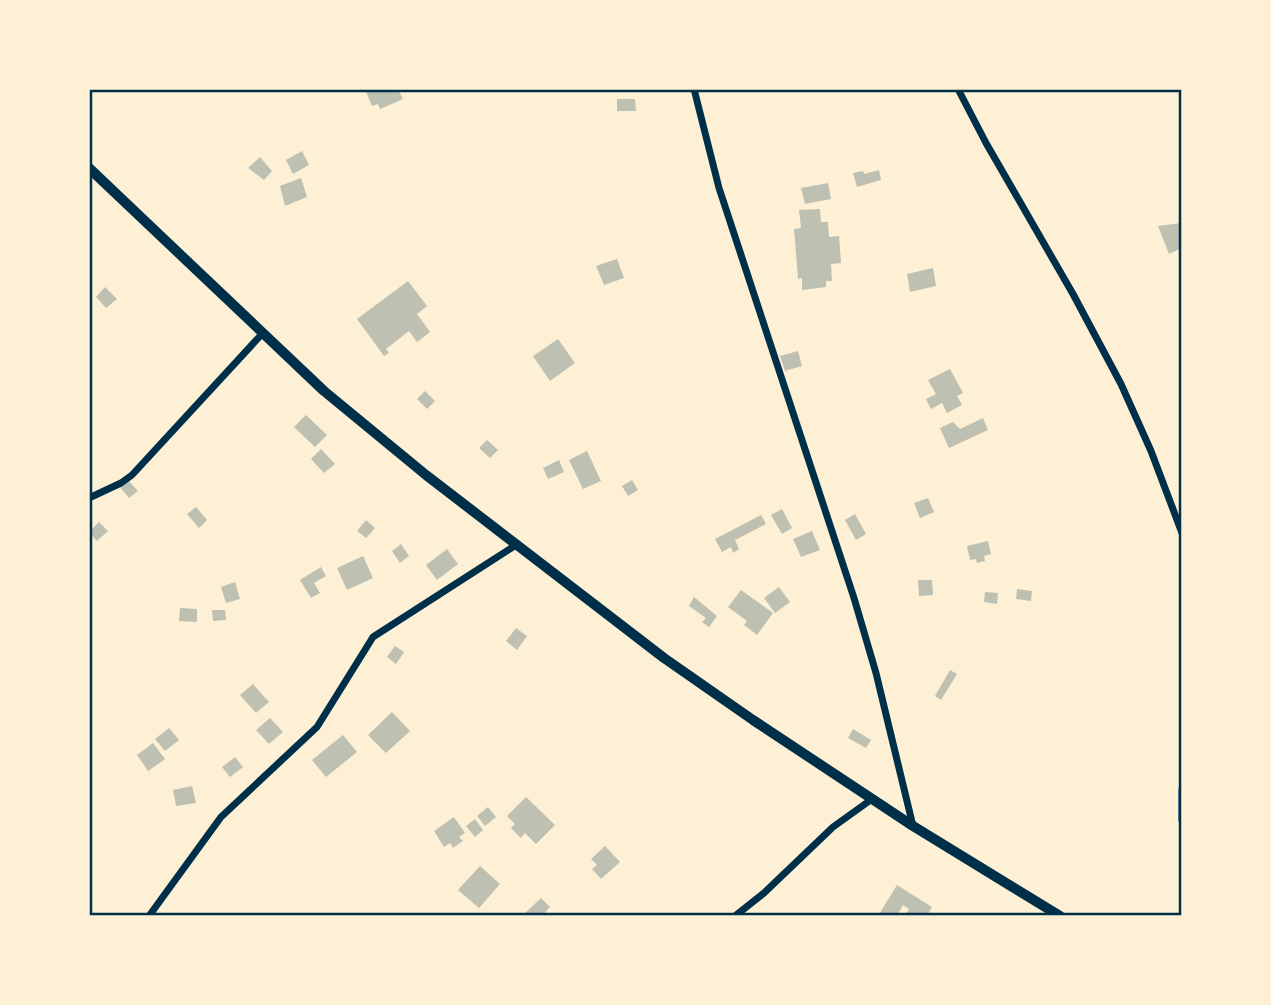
<svg xmlns="http://www.w3.org/2000/svg" width="1271" height="1005" viewBox="0 0 1271 1005" font-family="Barlow,sans-serif">
<style>
.building{fill:#bec0b2}
.lines{fill:none;stroke-linecap:round;stroke-linejoin:round}
.minor{stroke:#003049;stroke-width:7}
.primary{stroke:#003049;stroke-width:10}
.neatline{fill:none;stroke:#003049;stroke-width:2.5}
</style>
<rect width="100%" height="100%" fill="#fdf0d5"/>
<!-- building -->
<g class="building">
<polygon points="365,89 398,89 403,99 380,109 378,104 372,106"/>
<polygon points="617,99 635,99 636,111 617,111"/>
<polygon points="302,151 309,165 293,174 286,160"/>
<polygon points="260,157 272,171 264,180 248,168"/>
<polygon points="879,170 881,180 857,187 853,173 863,171 864,174"/>
<polygon points="301,178 307,197 285,206 280,186"/>
<polygon points="828,183 831,199 805,204 801,188"/>
<polygon points="820,209 821,222 828,222 829,237 839,236 841,263 831,264 832,281 826,281 826,287 802,290 802,278 798,279 794,229 801,228 799,210"/>
<polygon points="1182,223 1182,248 1169,254 1158,226"/>
<polygon points="617,259 624,278 604,285 596,266"/>
<polygon points="933,268 936,286 910,292 907,274"/>
<polygon points="408,281 427,306 417,314 430,332 417,342 409,331 386,349 389,353 384,356 357,319"/>
<polygon points="105,287 117,299 106,308 96,297"/>
<polygon points="558,339 575,363 550,381 533,356"/>
<polygon points="798,351 802,366 785,371 780,356"/>
<polygon points="950,369 963,393 957,396 962,405 947,413 942,403 931,409 926,399 936,394 928,380"/>
<polygon points="425,391 435,401 427,409 417,399"/>
<polygon points="306,415 327,435 315,447 294,427"/>
<polygon points="983,418 988,430 949,448 940,428 953,422 960,429"/>
<polygon points="487,440 498,450 490,458 479,448"/>
<polygon points="321,449 335,464 324,473 311,459"/>
<polygon points="587,451 601,481 583,489 569,460"/>
<polygon points="559,460 564,472 548,479 543,468"/>
<polygon points="128,480 138,491 129,498 120,487"/>
<polygon points="632,480 638,490 628,496 622,486"/>
<polygon points="928,498 934,512 920,518 914,503"/>
<polygon points="196,507 207,520 199,528 187,514"/>
<polygon points="782,509 792,528 782,534 771,515"/>
<polygon points="855,514 866,534 856,540 845,520"/>
<polygon points="761,515 766,524 735,540 739,549 733,553 731,547 722,552 715,539"/>
<polygon points="366,520 375,528 366,538 357,531"/>
<polygon points="99,522 108,531 97,541 89,532"/>
<polygon points="812,531 820,550 801,557 793,539"/>
<polygon points="988,541 991,554 984,556 985,561 977,563 976,559 970,560 967,546"/>
<polygon points="401,544 409,556 400,563 392,551"/>
<polygon points="447,549 458,564 437,580 426,565"/>
<polygon points="363,556 373,578 347,590 337,568"/>
<polygon points="321,567 326,576 314,583 320,593 311,598 300,580"/>
<polygon points="918,580 932,580 933,595 919,596"/>
<polygon points="235,582 240,599 226,603 221,587"/>
<polygon points="779,587 790,602 775,613 764,598"/>
<polygon points="1017,589 1032,591 1031,601 1016,599"/>
<polygon points="741,590 773,613 757,635 744,625 747,621 728,607"/>
<polygon points="985,592 998,593 997,604 984,602"/>
<polygon points="694,597 717,616 709,627 702,622 706,618 689,606"/>
<polygon points="180,608 197,609 197,622 179,621"/>
<polygon points="212,610 225,610 226,620 213,621"/>
<polygon points="516,628 527,636 517,650 506,641"/>
<polygon points="395,646 404,652 396,664 387,657"/>
<polygon points="950,670 957,674 941,700 935,696"/>
<polygon points="253,684 269,702 256,713 240,695"/>
<polygon points="392,712 410,731 386,753 368,735"/>
<polygon points="270,718 283,732 269,744 256,730"/>
<polygon points="169,728 179,740 165,751 155,739"/>
<polygon points="853,729 871,740 866,748 848,738"/>
<polygon points="343,735 357,752 326,777 312,760"/>
<polygon points="153,743 165,759 148,771 137,755"/>
<polygon points="235,757 243,767 230,777 222,767"/>
<polygon points="192,786 196,803 176,806 173,790"/>
<polygon points="526,797 555,825 536,844 525,833 521,838 511,828 515,824 507,816"/>
<polygon points="488,807 496,817 485,826 477,816"/>
<polygon points="454,817 465,833 459,837 463,841 453,848 450,843 444,847 434,831"/>
<polygon points="475,819 483,830 475,837 466,826"/>
<polygon points="605,846 620,862 601,879 592,869 597,865 591,859"/>
<polygon points="480,866 500,884 479,908 458,890"/>
<polygon points="897,885 932,907 927,916 905,916 909,909 903,905 897,916 878,916"/>
<polygon points="541,898 550,907 542,916 522,916"/>
</g>
<g class="lines">
<!-- minor -->
<g class="minor">
<polyline points="694,89 719,188 854,598 876,673 913,826"/>
<polyline points="958,89 986,143 1073,294 1121,384 1151,451 1182,533"/>
<polyline points="89,498 121,483 132,475 262,334"/>
<polyline points="1182,790 1182,820"/>
<polyline points="149,916 221,817 317,727 373,637 516,545"/>
<polyline points="735,916 764,893 833,827 872,799"/>
</g>
<!-- primary -->
<polyline class="primary" points="89,168 324,391 426,475 664,658 753,720 913,826 1060,916"/>
</g>
<!-- border -->
<rect width="1271" height="1005" fill="none" stroke="#fdf0d5" stroke-width="182"/>
<rect x="91" y="91" width="1089" height="823" class="neatline"/>
</svg>
